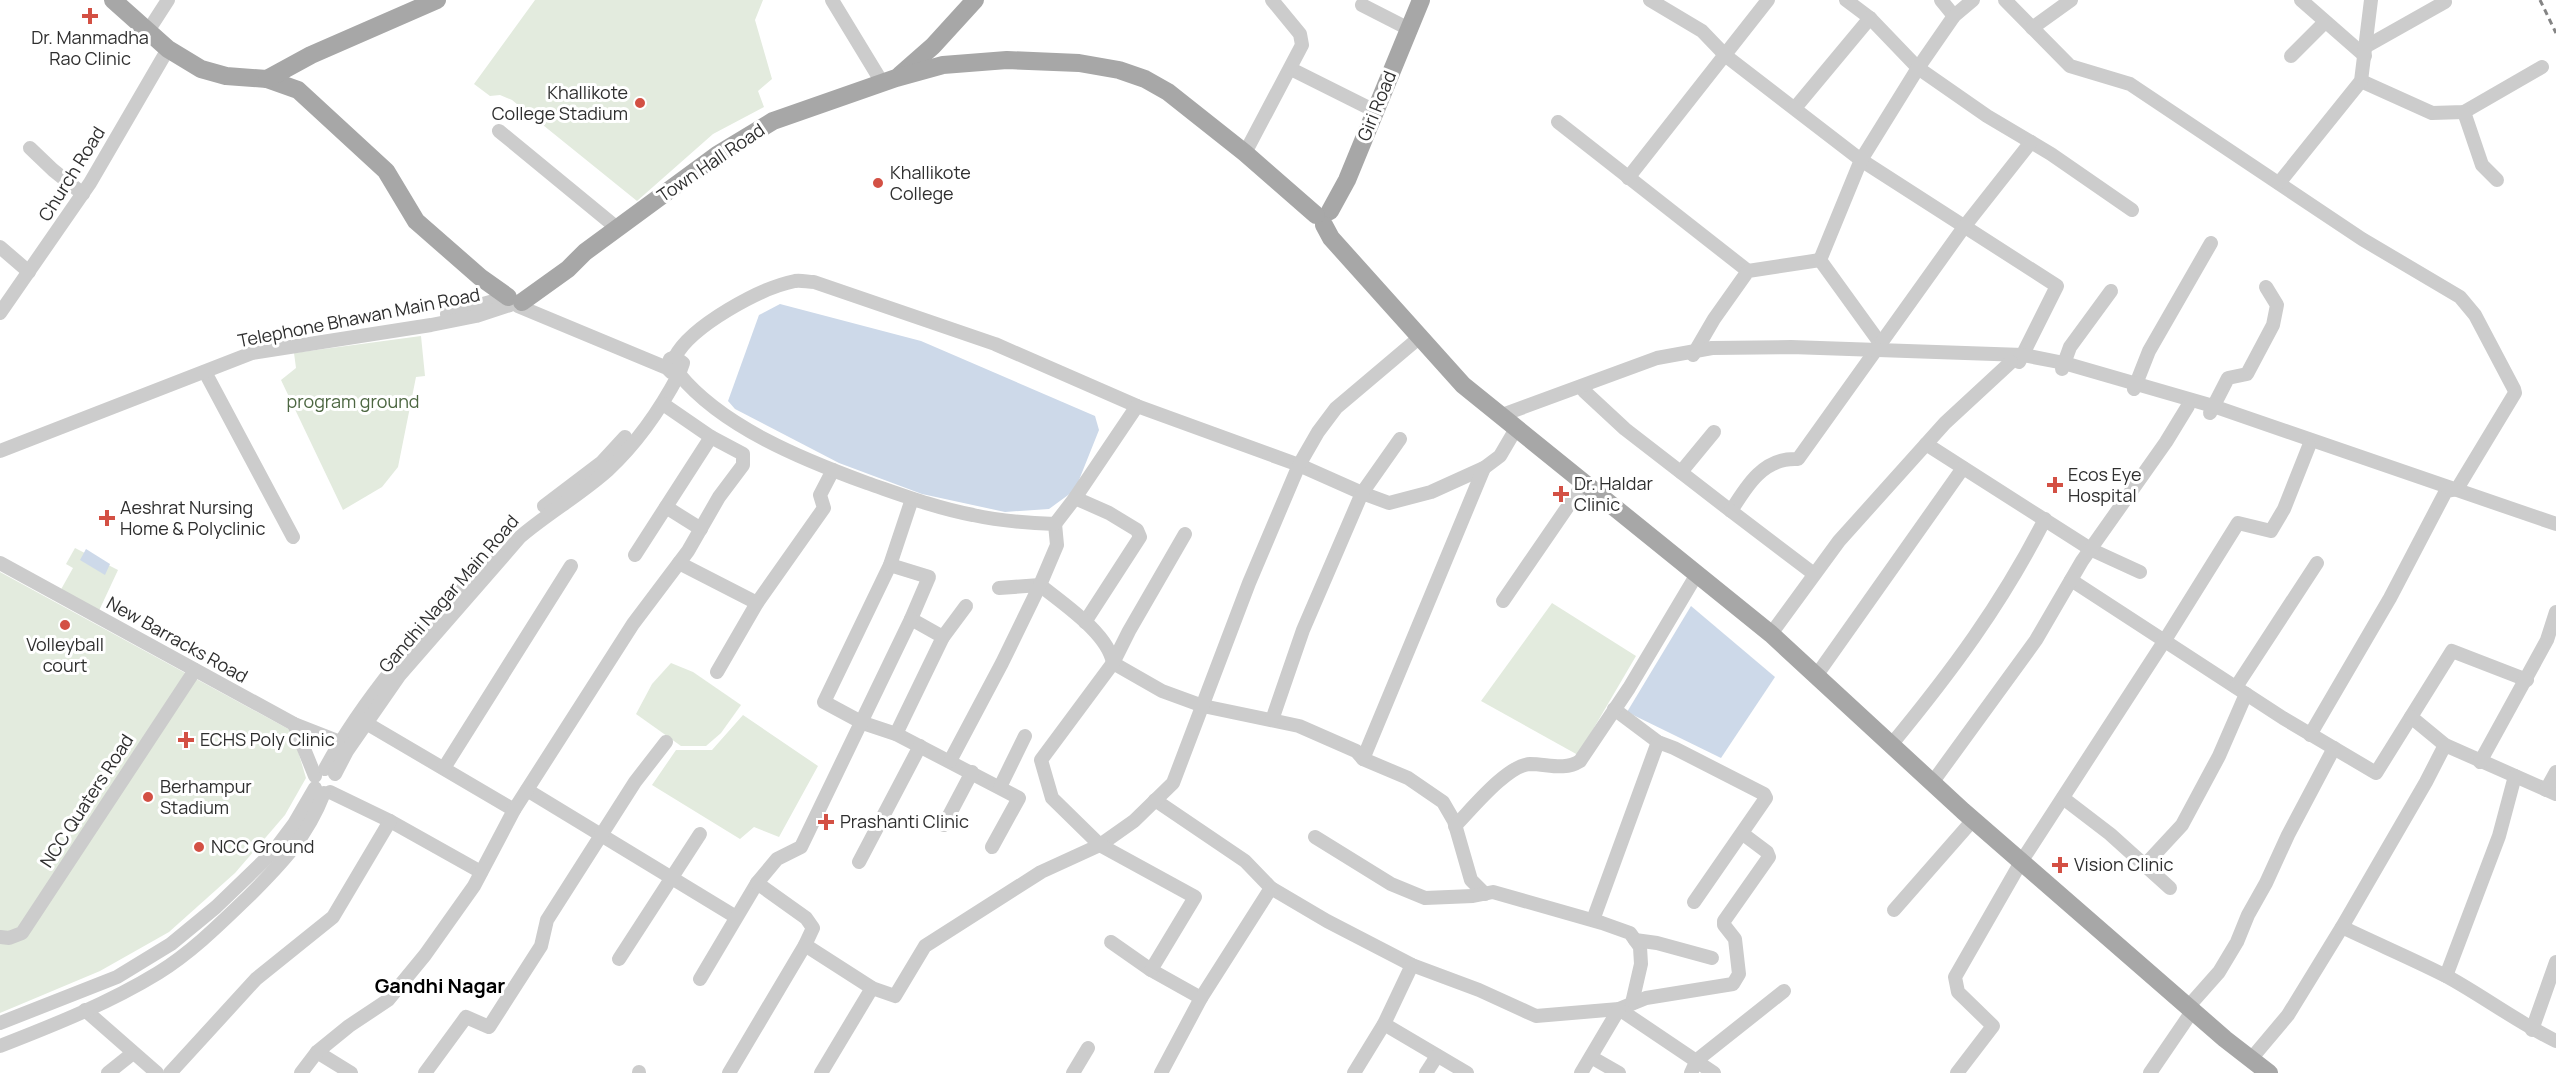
<svg xmlns="http://www.w3.org/2000/svg" width="2556" height="1073" viewBox="0 0 2556 1073" font-family="Manrope,sans-serif">
<style>
.green{fill:#e3ebde}
.water{fill:#cdd9e9}
.lines{fill:none;stroke-linecap:round;stroke-linejoin:round}
.minor{stroke:#ccc;stroke-width:14}
.major{stroke:#a7a7a7;stroke-width:18}
.rail{stroke:#848484;stroke-width:3;stroke-dasharray:6 4.5;stroke-linecap:butt}
.poi-dot{fill:#d35044;stroke:#fff;stroke-width:2}
.labels{text-anchor:middle;stroke-width:6;stroke-linejoin:round;paint-order:stroke}
.poi-label{font-size:18px;fill:#2f2f2f;stroke:#fff;text-anchor:start}
.street-label{font-size:18px;fill:#2f2f2f;stroke:#fff}
.park-label{font-size:18px;fill:#4c6641;stroke:#fff}
.neighbourhood-label{font-size:20px;font-weight:bold;fill:#000;stroke:#fff}
</style>
<rect width="100%" height="100%" fill="#fff"/>
<!-- green -->
<g class="green">
<polygon points="535,0 763,0 755,20 772,79 758,91 764,107 713,134 637,201 512,100 500,95 490,96 474,84"/>
<polygon points="421,336 425,376 416,377 398,467 382,487 343,510 281,380 296,368 294,353"/>
<polygon points="75,548 118,570 97,615 59,593 73,568 66,564"/>
<polygon points="0,572 292,731 306,778 285,815 235,873 169,932 100,971 0,1013"/>
<polygon points="1552,603 1636,656 1578,755 1481,701"/>
<polygon points="671,663 693,672 741,705 721,733 706,746 681,746 636,714 652,684"/>
<polygon points="743,715 818,766 779,837 754,827 740,839 652,785 676,750 712,750"/>
</g>
<!-- water -->
<g class="water">
<polygon points="780,304 921,341 1095,416 1099,430 1075,490 1049,509 1005,512 922,494 839,463 735,409 728,401 759,315"/>
<polygon points="86,549 110,564 105,575 80,560"/>
<polygon points="1691,606 1775,677 1721,758 1627,712"/>
</g>
<g class="lines">
<!-- minor -->
<g class="minor">
<polyline points="832,0 883,84"/>
<polyline points="1650,0 1702,31 1726,56 1861,160 2057,286 2019,362"/>
<polyline points="1846,0 1870,18 1918,68 1987,116 2051,154 2132,210"/>
<polyline points="1941,0 1954,16"/>
<polyline points="2005,0 2070,66 2130,84 2362,239 2460,297 2475,315 2514,389 2515,393 2457,489 2446,491 2390,598 2310,735"/>
<polyline points="2301,0 2365,56"/>
<polyline points="1362,5 1409,29"/>
<polyline points="2032,28 2071,0"/>
<polyline points="148,31 168,0"/>
<polyline points="2365,47 2445,2 2444,0"/>
<polyline points="2291,56 2325,22"/>
<polyline points="1291,69 1375,111"/>
<polyline points="2361,81 2432,113 2464,112 2542,67"/>
<polyline points="1795,108 1870,18"/>
<polyline points="2464,112 2482,165 2497,180"/>
<polyline points="1558,122 1748,271"/>
<polyline points="499,131 617,228"/>
<polyline points="30,148 53,170 83,194"/>
<polyline points="1245,153 1302,45 1300,34 1272,0"/>
<polyline points="1628,178 1768,0"/>
<polyline points="2279,183 2361,81 2371,0"/>
<polyline points="0,247 29,272"/>
<polyline points="1820,260 1861,160 1918,68 1954,16 1973,0"/>
<polyline points="1820,260 1880,343"/>
<polyline points="518,306 667,368 671,372 679,374 683,363 675,357 670,359 667,368"/>
<polyline points="0,313 90,183 168,49"/>
<polyline points="447,314 508,297"/>
<polyline points="1693,355 1714,319 1748,271 1820,260"/>
<path d="M 675,357 C 691,326 760,288 795,281 C 801,280 808,282 814,282 L 995,344 L 1137,406 L 1299,465 L 1362,493 L 1389,503 L 1431,492 L 1484,468 L 1500,456 L 1517,427"/>
<polyline points="2062,369 2070,347 2111,291"/>
<polyline points="205,372 293,537"/>
<polyline points="2134,389 2149,351 2211,243"/>
<path d="M 1584,391 L 1625,429 L 1731,511 C 1747,485 1764,457 1798,459 L 1964,227 L 2031,142"/>
<polyline points="2210,413 2228,378 2247,374 2273,325 2277,305 2266,287"/>
<polyline points="1502,415 1657,358 1712,348 1791,347 2023,355 2064,363 2213,406 2556,524"/>
<polyline points="1926,444 2092,550 2140,572"/>
<polyline points="0,451 252,353 431,325 476,316 510,305"/>
<polyline points="1681,472 1714,432"/>
<polyline points="1075,498 1109,513 1137,530 1140,537 1085,622"/>
<polyline points="912,499 890,565 824,702 863,723 896,734 1019,798 992,847"/>
<polyline points="544,506 602,462 625,437"/>
<polyline points="666,507 701,529"/>
<polyline points="1731,511 1814,574"/>
<polyline points="635,555 711,437"/>
<polyline points="0,563 294,724 340,742"/>
<polyline points="679,563 757,603"/>
<polyline points="890,565 929,577 911,619 943,637 896,734"/>
<polyline points="2071,580 2283,718 2376,773 2452,651 2527,680"/>
<path d="M 999,588 L 1040,585 C 1063,604 1108,633 1113,663 L 1162,691 L 1203,706 L 1299,726 L 1356,751 L 1363,759 L 1408,778 L 1443,802 L 1454,821 L 1471,880 L 1485,894"/>
<polyline points="1503,601 1584,483"/>
<polyline points="1771,634 1839,541 1945,423 2011,362"/>
<polyline points="943,637 966,606"/>
<polyline points="717,672 757,603 824,508 820,495 833,470"/>
<polyline points="1816,676 1963,468"/>
<polyline points="2236,687 2317,563"/>
<polyline points="1614,709 1658,742 1674,748 1764,794 1766,798 1694,902"/>
<polyline points="2411,717 2445,745 2556,794"/>
<polyline points="1272,720 1303,630 1362,493 1400,439"/>
<polyline points="366,723 514,810"/>
<polyline points="294,724 315,776"/>
<path d="M 1891,745 C 1952,671 2001,605 2045,519"/>
<polyline points="1363,759 1484,468"/>
<polyline points="950,761 1002,663 1040,585 1057,545 1055,524"/>
<polyline points="2480,762 2547,640 2556,612"/>
<polyline points="444,768 571,566"/>
<path d="M 325,769 C 368,690 429,625 489,558"/>
<path d="M 335,774 L 347,751 L 399,676 L 520,537 C 548,513 580,495 608,470 C 637,443 661,408 679,374 C 722,427 804,460 867,483 C 902,495 936,508 973,515 C 1000,521 1027,523 1055,524 L 1075,498 L 1137,406"/>
<polyline points="1932,783 2036,640 2082,561 2166,442 2188,406"/>
<polyline points="1000,787 1025,736"/>
<polyline points="527,790 736,917"/>
<polyline points="2546,790 2556,772"/>
<polyline points="330,792 390,821 481,872"/>
<polyline points="2063,798 2110,834 2170,888"/>
<polyline points="1155,800 1245,861 1271,888 1327,921 1412,965 1479,990 1536,1016 1619,1009 1646,998 1733,984 1739,974 1735,939 1724,925 1724,921 1769,857 1767,852 1743,834"/>
<polyline points="944,825 972,772"/>
<path d="M 1455,826 C 1471,810 1507,765 1530,764 C 1548,764 1564,771 1580,761 L 1629,688 L 1697,574"/>
<polyline points="1315,837 1391,884 1425,898 1473,896 1493,892 1602,923 1630,933 1640,947 1641,964 1632,1003"/>
<polyline points="859,862 920,746"/>
<polyline points="2144,866 2182,825 2219,756 2246,694"/>
<polyline points="1894,910 1973,820"/>
<polyline points="1593,920 1658,742"/>
<path d="M 2342,927 C 2377,944 2413,959 2448,977 C 2486,998 2517,1022 2556,1041"/>
<polyline points="0,937 9,938 22,933 195,670"/>
<polyline points="1635,940 1657,943 1712,958"/>
<polyline points="1111,942 1151,970 1201,998"/>
<polyline points="805,945 872,988 895,996 925,946 1041,872 1100,845 1134,821 1173,783 1249,583 1299,465 1318,432 1336,408 1420,337"/>
<polyline points="619,959 700,834"/>
<polyline points="1151,970 1195,897 1100,845 1052,798 1041,760 1113,663 1129,631 1185,534"/>
<polyline points="2446,976 2499,836 2515,776"/>
<polyline points="700,979 757,883 777,859 801,847 911,619"/>
<polyline points="2188,1007 2219,972 2237,942 2248,915 2266,883 2288,835 2334,748"/>
<polyline points="1619,1009 1714,1073"/>
<polyline points="85,1010 157,1073"/>
<polyline points="0,1023 117,977 171,944 216,907 273,852 294,824 315,788"/>
<polyline points="1384,1024 1467,1073"/>
<polyline points="2532,1030 2556,962"/>
<path d="M 0,1046 C 54,1025 109,1003 158,973 C 192,952 221,923 249,896 C 282,863 307,837 324,793"/>
<polyline points="317,1052 351,1073"/>
<polyline points="1591,1057 1619,1073"/>
<polyline points="2251,1059 2288,1015 2342,927 2426,782 2445,745"/>
<polyline points="639,1072 639,1073"/>
<polyline points="108,1073 133,1053"/>
<polyline points="170,1073 256,979 333,917 390,821"/>
<polyline points="301,1073 317,1052 349,1026 388,1000 425,955 474,886 514,810 633,624 688,551 719,497 743,465 743,454 711,437 663,404"/>
<polyline points="425,1073 466,1017 489,1027 541,946 547,920 635,782 666,742"/>
<polyline points="729,1073 805,945 813,928 806,918 757,883"/>
<polyline points="821,1073 872,988"/>
<polyline points="1073,1073 1088,1048"/>
<polyline points="1161,1073 1201,998 1271,888"/>
<polyline points="1354,1073 1384,1024 1412,965"/>
<polyline points="1426,1073 1437,1056"/>
<polyline points="1581,1073 1619,1009"/>
<polyline points="1691,1073 1697,1060 1784,991"/>
<polyline points="1957,1073 1993,1026 1958,992 1955,977 2021,862 2165,640 2238,523 2271,531 2284,509 2309,446"/>
<polyline points="2150,1073 2193,1010"/>
</g>
<!-- major -->
<g class="major">
<polyline points="113,0 168,49 201,69 226,76 267,79 298,90 386,171 416,221 480,277 508,297"/>
<polyline points="900,75 933,46 975,0"/>
<polyline points="267,79 311,55 437,0"/>
<polyline points="1330,211 1347,180 1421,0"/>
<polyline points="1324,225 1331,238 1463,385 1771,634 1963,811 2225,1039 2269,1073"/>
<polyline points="522,302 568,269 585,252 717,155 773,121 896,78 943,65 1007,60 1079,63 1119,70 1145,79 1168,92 1245,153 1316,215"/>
</g>
<!-- rail -->
<polyline class="rail" points="2540,0 2556,33"/>
</g>
<!-- markers -->
<g class="poi-dot">
<path d="M87 7h6v6h6v6h-6v6h-6v-6h-6v-6h6z"/>
<circle cx="640" cy="103" r="6"/>
<circle cx="878" cy="183" r="6"/>
<path d="M2052 476h6v6h6v6h-6v6h-6v-6h-6v-6h6z"/>
<path d="M1558 485h6v6h6v6h-6v6h-6v-6h-6v-6h6z"/>
<path d="M104 509h6v6h6v6h-6v6h-6v-6h-6v-6h6z"/>
<circle cx="65" cy="625" r="6"/>
<path d="M183 731h6v6h6v6h-6v6h-6v-6h-6v-6h6z"/>
<circle cx="148" cy="797" r="6"/>
<path d="M823 813h6v6h6v6h-6v6h-6v-6h-6v-6h6z"/>
<circle cx="199" cy="847" r="6"/>
<path d="M2057 856h6v6h6v6h-6v6h-6v-6h-6v-6h6z"/>
</g>
<g class="labels">
<!-- poi labels -->
<g class="poi-label">
<text x="90" y="44" text-anchor="middle">Dr. Manmadha<tspan x="90" dy="21">Rao Clinic</tspan></text>
<text x="628" y="99" text-anchor="end">Khallikote<tspan x="628" dy="21">College Stadium</tspan></text>
<text x="890" y="179">Khallikote<tspan x="890" dy="21">College</tspan></text>
<text x="2068" y="481">Ecos Eye<tspan x="2068" dy="21">Hospital</tspan></text>
<text x="1574" y="490">Dr. Haldar<tspan x="1574" dy="21">Clinic</tspan></text>
<text x="120" y="514">Aeshrat Nursing<tspan x="120" dy="21">Home &amp; Polyclinic</tspan></text>
<text x="65" y="651" text-anchor="middle">Volleyball<tspan x="65" dy="21">court</tspan></text>
<text x="200" y="746">ECHS Poly Clinic</text>
<text x="160" y="793">Berhampur<tspan x="160" dy="21">Stadium</tspan></text>
<text x="840" y="828">Prashanti Clinic</text>
<text x="211" y="853">NCC Ground</text>
<text x="2074" y="871">Vision Clinic</text>
</g>
<!-- street labels -->
<g class="street-label">
<text transform="translate(1377 106) rotate(-68)" y="6">Giri Road</text>
<text transform="translate(711 163) rotate(-34)" y="6">Town Hall Road</text>
<text transform="translate(72 174) rotate(-58)" y="6">Church Road</text>
<text transform="translate(359 318) rotate(-11)" y="6">Telephone Bhawan Main Road</text>
<text transform="translate(449 594) rotate(-49)" y="6">Gandhi Nagar Main Road</text>
<text transform="translate(177 640) rotate(29)" y="6">New Barracks Road</text>
<text transform="translate(87 801) rotate(-57)" y="6">NCC Quaters Road</text>
</g>
<!-- park labels -->
<g class="park-label">
<text x="353" y="408">program ground</text>
</g>
<!-- neighbourhood labels -->
<g class="neighbourhood-label">
<text x="440" y="993">Gandhi Nagar</text>
</g>
</g>
</svg>
